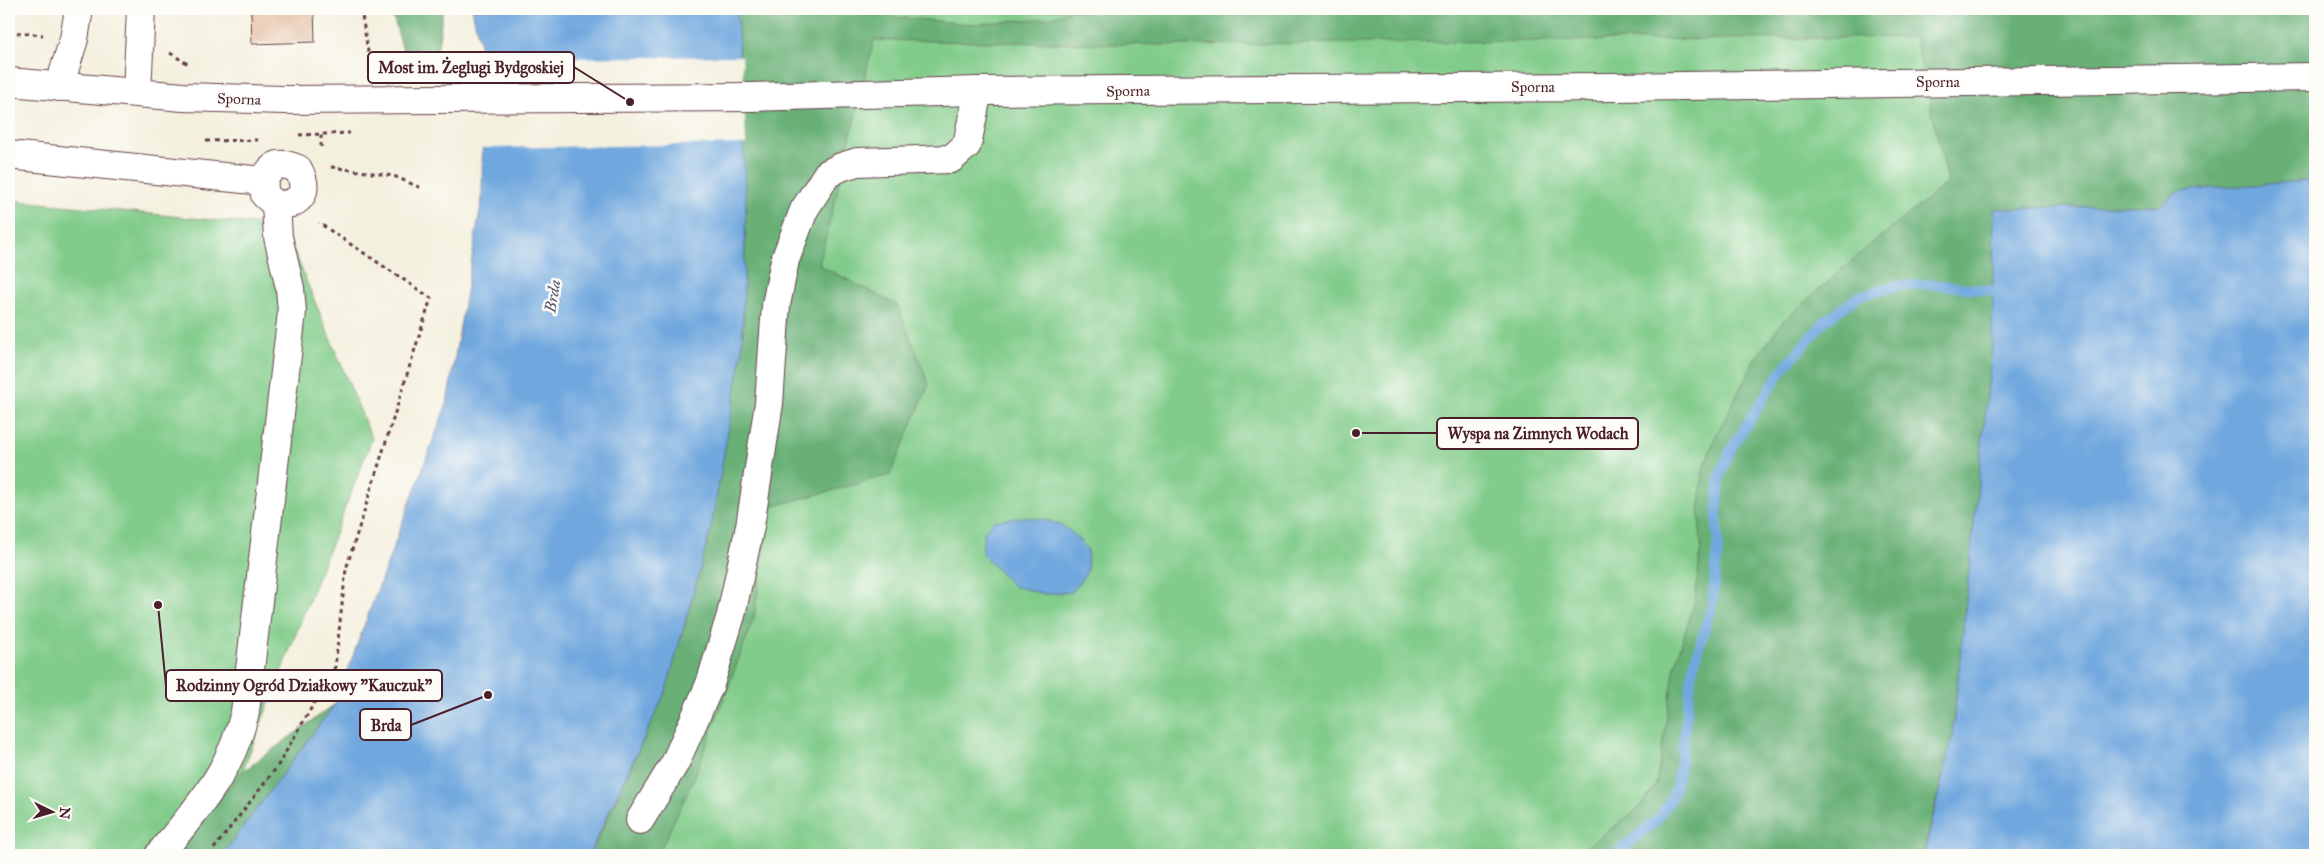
<svg xmlns="http://www.w3.org/2000/svg" width="2324" height="864" viewBox="0 0 2324 864" font-family="'IM FELL Great Primer',serif">
<style>
.green{fill:#81cc8a;stroke:#66765a}
.forest{fill:#68b076;stroke:#596850}
.water{fill:#70a7de;stroke:#5d6384}
.pier{fill:#f4f0de}
.lines{fill:none;stroke-linecap:round;stroke-linejoin:round}
.stream{stroke:#70a7de;stroke-width:10}
.building{fill:#deb494}
.minor-casing{stroke:#643e46;stroke-width:30}
.path{stroke:#643e46;stroke-width:3;stroke-dasharray:4 4;stroke-linecap:butt}
.minor{stroke:#fff;stroke-width:28}
.labels{text-anchor:middle;stroke-width:5;stroke-linejoin:round;paint-order:stroke}
.street-label{font-size:15px;fill:#4a1f2b;stroke:#fdfcf7}
.water-label{font-size:16px;font-style:italic;fill:#595573;stroke:#fdfcf7}
.leader{fill:none;stroke:#4a1f2b;stroke-width:2}
.callout-dot{fill:#4a1f2b;stroke:#fdfcf7;stroke-width:2}
.callout{fill:#fdfcf7;stroke:#4a1f2b;stroke-width:2}
.callout-label{font-size:16px;text-anchor:middle;font-weight:bold;fill:#4a1f2b}
</style>
<rect width="100%" height="100%" fill="#fdfcf7"/>
<filter id="ink" filterUnits="userSpaceOnUse"><feTurbulence type="fractalNoise" baseFrequency=".02" numOctaves="2"/><feDisplacementMap in="SourceGraphic" scale="10" xChannelSelector="R" yChannelSelector="G"/><feConvolveMatrix kernelMatrix="1 2 1 2 8 2 1 2 1" color-interpolation-filters="sRGB"/></filter>
<filter id="wash" filterUnits="userSpaceOnUse"><feTurbulence type="fractalNoise" baseFrequency=".0096" numOctaves="4" result="noise"/><feDisplacementMap in="SourceGraphic" scale="20" xChannelSelector="R" yChannelSelector="G"/><feGaussianBlur stdDeviation="1.12" result="paint"/><feColorMatrix in="noise" values="0 0 0 0 0 0 0 0 0 0 0 0 0 0 0 0 0 1.4 0 .05"/><feComposite in="paint" operator="in"/></filter>
<g filter="url(#wash)">
<rect width="100%" height="100%" fill="#f4f0de"/>
<!-- green -->
<g class="green">
<polygon points="737,9 1949,9 1994,209 2315,180 1947,855 589,855 594,847 742,353"/>
<polygon points="9,200 284,227 372,439 242,772 173,855 9,855"/>
</g>
<!-- forest -->
<g class="forest">
<polygon points="391,9 443,9 437,54 403,51"/>
<polygon points="737,9 871,9 885,16 970,24 1049,18 1074,9 2315,9 2315,180 2179,191 2160,205 1994,209 1992,347 1952,737 1923,855 1580,855 1589,845 1639,808 1656,785 1675,665 1695,600 1701,546 1699,514 1703,471 1714,440 1755,359 1784,320 1863,251 1948,182 1915,37 1170,45 874,40 819,265 897,305 929,384 890,475 770,507 754,618 694,778 658,855 600,855 594,847 666,691 710,533 742,353 746,207"/>
<polygon points="335,704 222,855 173,855 242,772"/>
</g>
<!-- water -->
<g class="water">
<polygon points="472,9 737,9 746,207 742,353 710,533 666,691 589,855 222,855 335,704 447,403 482,199 483,58"/>
<polygon points="2315,180 2315,855 1924,855 1952,737 1992,347 1994,209 2160,205 2178,191"/>
<path d="M 1025,517 C 1057,521 1067,524 1088,550 L 1087,572 L 1072,592 L 1044,594 L 1013,586 L 982,554 L 984,532 L 994,521 Z"/>
</g>
<!-- pier -->
<polygon class="pier" points="742,56 746,144 480,148 480,59"/>
<g class="lines">
<!-- stream -->
<polyline class="stream" points="1614,855 1656,821 1673,796 1680,767 1692,671 1712,605 1718,548 1717,514 1720,475 1731,449 1782,370 1825,321 1859,296 1895,286 1931,284 1992,291"/>
</g>
<g id="blocks">
<!-- building -->
<polygon class="building" points="251,9 314,9 315,42 252,44"/>
</g>
</g>
<g filter="url(#ink)">
<use href="#blocks" fill-opacity="0" stroke="#643e46" stroke-width="1"/>
<g class="lines">
<!-- minor casing -->
<g class="minor-casing">
<g id="minor">
<polyline points="9,82 183,97 284,100 750,97 978,91 1615,87 2315,77"/>
<polyline points="59,87 74,39 79,9"/>
<polyline points="137,93 141,9"/>
<polyline points="9,155 263,181"/>
<polyline points="640,820 675,763 710,684 731,615 750,526 769,403 776,305 785,260 804,210 827,174 841,167 857,162 951,159 967,145 978,91"/>
<path d="M 159,855 C 197,808 231,773 245,712 L 292,312 L 290,288 L 278,237 L 276,205 L 265,195 L 263,181 C 273,163 279,161 298,169 C 310,191 302,205 276,205"/>
</g>
</g>
<!-- path -->
<g class="path">
<polyline points="361,9 371,70"/>
<polyline points="9,32 43,35"/>
<polyline points="170,53 188,64"/>
<polyline points="299,135 350,133"/>
<polyline points="321,135 321,149"/>
<polyline points="206,141 258,140"/>
<polyline points="331,167 394,176 421,188"/>
<polyline points="209,855 277,767 335,667 346,569 431,298 319,223"/>
</g>
<!-- minor -->
<use href="#minor" class="minor"/>
</g>
</g>
<g class="labels">
<!-- street labels -->
<g class="street-label">
<text x="1938" y="87">Sporna</text>
<text x="1533" y="92">Sporna</text>
<text transform="translate(1128 91) rotate(-1)" y="5">Sporna</text>
<text transform="translate(239 99) rotate(2)" y="5">Sporna</text>
</g>
<!-- water labels -->
<g class="water-label">
<text transform="translate(552 296) rotate(-81)" y="6">Brda</text>
</g>
</g>
<!-- callouts -->
<path class="leader" d="M630 102L574 67M1356 433L1437 433M158 605L166 686M488 695L411 725"/>
<g class="callout-dot">
<circle cx="630" cy="102" r="5"/>
<circle cx="1356" cy="433" r="5"/>
<circle cx="158" cy="605" r="5"/>
<circle cx="488" cy="695" r="5"/>
</g>
<g class="callout">
<rect x="368" y="52" width="206" height="31" rx="5"/>
<rect x="1437" y="418" width="201" height="31" rx="5"/>
<rect x="166" y="670" width="276" height="31" rx="5"/>
<rect x="360" y="709" width="51" height="31" rx="5"/>
</g>
<g class="callout-label">
<text x="471" y="73">Most im. Żeglugi Bydgoskiej</text>
<text x="1538" y="439">Wyspa na Zimnych Wodach</text>
<text x="304" y="691">Rodzinny Ogród Działkowy "Kauczuk"</text>
<text x="386" y="731">Brda</text>
</g>
<!-- margin -->
<rect width="2324" height="864" fill="none" stroke="#fdfcf7" stroke-width="30"/>
<!-- north arrow -->
<g transform="translate(52 812) rotate(95)" stroke="#fdfcf7" stroke-width="4" paint-order="stroke">
<path d="M0-4L9 19L0 12L-9 19Z" fill="#4a1f2b"/>
<text y="-8" font-size="14" font-weight="bold" text-anchor="middle" fill="#4a1f2b">N</text>
</g>
</svg>
